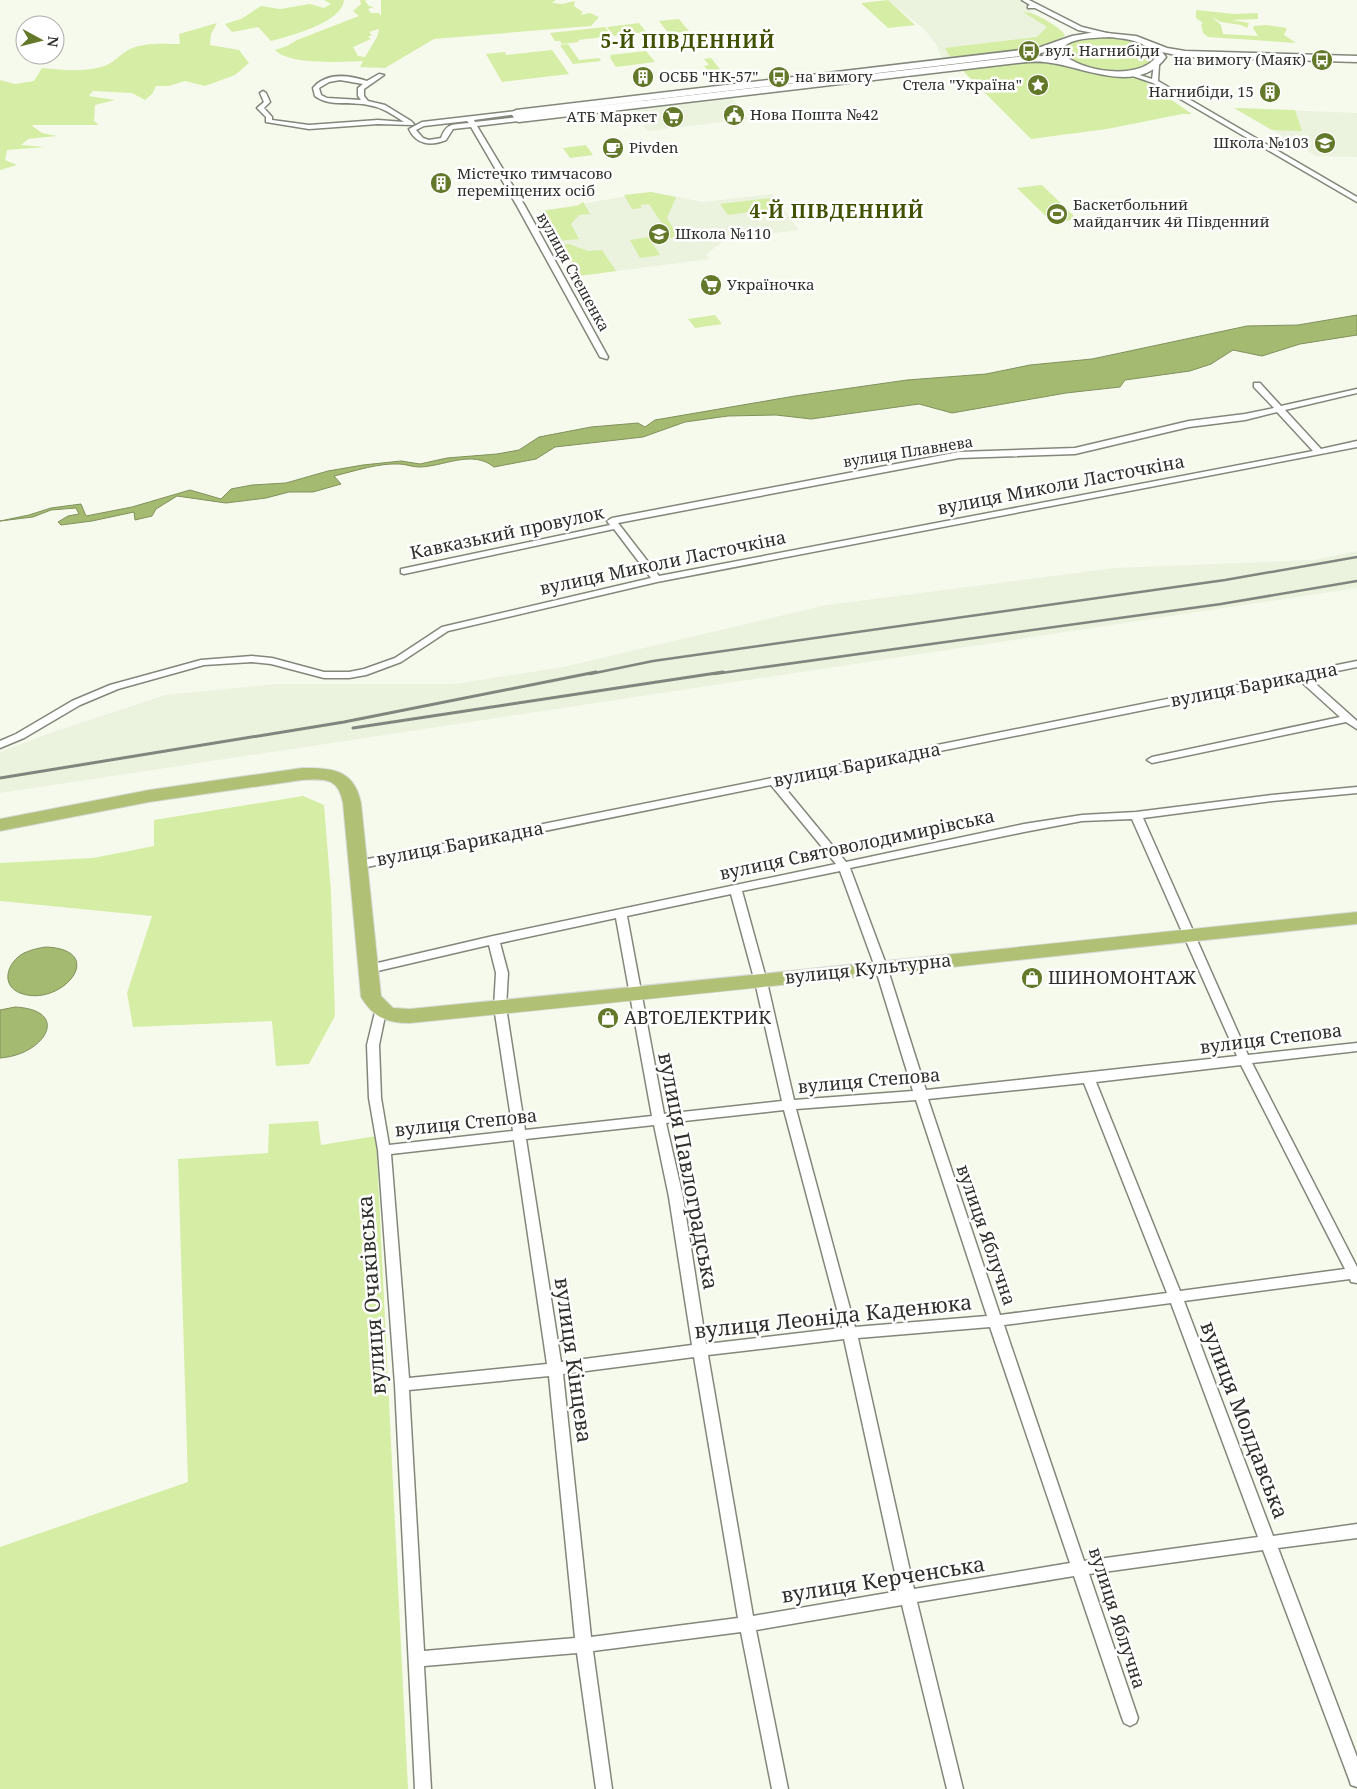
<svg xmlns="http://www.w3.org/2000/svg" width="1357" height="1789" viewBox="0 0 1357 1789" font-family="'Noto Serif',serif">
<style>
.built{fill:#ebf2dd}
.green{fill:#d6eda5;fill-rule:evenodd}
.water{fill:#a4ba71;stroke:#81915c}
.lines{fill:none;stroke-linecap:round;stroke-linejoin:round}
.street-casing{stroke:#82877b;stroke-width:3}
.secondary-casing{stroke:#82877b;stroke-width:3}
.primary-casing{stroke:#d9dad9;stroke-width:2}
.street{fill:#fff;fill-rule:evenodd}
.secondary{fill:#fff;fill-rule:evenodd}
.primary{fill:#b0c176;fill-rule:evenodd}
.rail-far1{stroke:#82857d;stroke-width:2.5}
.rail{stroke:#82857d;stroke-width:3}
.labels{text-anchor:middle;stroke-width:5;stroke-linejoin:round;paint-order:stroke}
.far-poi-label{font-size:15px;fill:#2e302b;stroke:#fff;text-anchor:start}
.far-street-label{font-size:15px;fill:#2e302b;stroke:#fff}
.street-label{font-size:18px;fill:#2e302b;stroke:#fff}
.poi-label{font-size:18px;fill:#2e302b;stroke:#fff;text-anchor:start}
.far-district-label{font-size:19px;font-weight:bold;letter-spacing:1px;fill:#405100;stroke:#fff}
.near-street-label{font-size:21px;fill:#2e302b;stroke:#fff}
</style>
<rect width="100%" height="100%" fill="#f6faed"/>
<!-- built -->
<g class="built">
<polygon points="888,0 1021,0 1031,5 1031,12 1059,28 1065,35 1048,45 942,58 936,44 924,29"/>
<polygon points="731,97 748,119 648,131 630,108"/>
<polygon points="1234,108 1357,113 1357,157 1316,156"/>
<polygon points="651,192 703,202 772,194 799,230 727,239 706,254 709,259 579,276 540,211"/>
<polygon points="1357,551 1357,588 0,793 0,752 56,731 165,695 276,684 455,684 563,667 827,605 1115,568 1313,560"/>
</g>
<!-- green -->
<g class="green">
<path d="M 324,0 L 344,0 C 343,22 290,36 271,41 L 258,27 L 232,32 L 225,24 L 241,19 L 261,6 L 280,9 L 310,4 L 324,8 L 331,4 Z"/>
<path d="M 360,0 L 367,0 L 365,1 L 369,6 L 374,7 L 368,9 L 371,13 L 379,13 L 381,16 L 381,0 L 556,0 L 552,3 L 562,4 L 575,1 L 574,6 L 583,12 L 580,15 L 590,13 L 599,17 L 591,26 L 434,39 L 385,68 L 360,67 L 363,61 C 343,62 288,65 275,50 L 287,46 L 297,40 L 359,16 L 353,11 L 361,4 ZM 379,29 L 377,37 L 365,57 L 358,56 L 353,47 L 371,39 L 368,37 L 372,35 L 369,32 Z"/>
<polygon points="888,0 915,25 888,28 861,3"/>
<polygon points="1196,10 1234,14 1258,13 1258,19 1232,20 1249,23 1247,28 1241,25 1221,22 1212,17 1221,25 1223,34 1258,36 1253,28 1254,26 1266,25 1287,28 1284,35 1296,43 1208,37 1203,33 1201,25 1203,23 1196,18"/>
<path d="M 1023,12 C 1033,11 1060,27 1065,35 C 1049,52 976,54 950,57 L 945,48 L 1037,37 L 1047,27 Z"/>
<polygon points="679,19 689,31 669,34 659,21"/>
<path d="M 217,23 L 211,34 L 210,45 L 239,50 L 249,63 L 235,75 L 205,86 L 185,81 L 169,86 L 156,86 L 152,94 L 145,100 L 132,93 L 93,91 L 89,96 L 115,100 L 95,105 L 94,121 L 99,125 L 31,125 L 42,133 L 57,136 L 28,139 L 21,145 L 45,147 L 7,150 L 5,160 L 17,165 L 0,170 L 0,80 L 15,84 L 34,81 L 42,68 C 62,70 82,72 101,67 C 112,65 120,54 130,49 C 146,42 164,44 180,44 L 179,34 Z"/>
<polygon points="639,23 646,32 614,36 607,27"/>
<polygon points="605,27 612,36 578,40 579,42 562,44 560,41 555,41 550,33"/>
<path d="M 1105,37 C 1122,38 1145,40 1156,55 C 1153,81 1075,73 1064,53 C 1066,37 1092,38 1105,37 Z"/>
<polygon points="568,44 579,60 599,58 601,61 573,64 560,45"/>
<polygon points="552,50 569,74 502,82 486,54 505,52 506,55"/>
<polygon points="646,51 655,62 616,67 610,58 611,57 610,55"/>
<polygon points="711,58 731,83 718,82 704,66 709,65 704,59"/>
<polygon points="1032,61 1054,63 1094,74 1141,79 1192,114 1182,114 1107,129 1031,139 963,71 967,69"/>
<polygon points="1234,108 1295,110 1302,131 1272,130"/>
<polygon points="586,145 593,155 570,158 563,148"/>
<polygon points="1042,185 1077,219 1053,223 1017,188"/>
<polygon points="651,192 676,197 667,218 679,237 651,241 660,255 640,258 630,240 669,234 649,204 640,205 642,208 632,209 624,195"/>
<polygon points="771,198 779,208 728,215 720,204"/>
<polygon points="583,202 590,214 579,215 571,224 579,239 558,241 540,211 577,206"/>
<polygon points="569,244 588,251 602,250 616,271 579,276 560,245"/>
<polygon points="715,315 722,324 695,328 688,319"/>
<polygon points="303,796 324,805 331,892 335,1016 309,1064 276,1066 272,1021 133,1027 127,993 152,916 0,901 0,863 93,858 154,846 154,820"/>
<polygon points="318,1121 321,1145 376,1136 408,1789 0,1789 0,1547 188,1482 178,1159 268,1153 269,1124"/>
</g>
<!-- water -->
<g class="water">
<path d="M 1357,315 L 1357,335 L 1300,344 L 1262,356 L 1233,350 L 1211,364 L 1190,371 L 1125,380 L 1120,387 L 1066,393 L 952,413 L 919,404 L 811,419 L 776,415 L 728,416 L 685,422 L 643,437 L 555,447 L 536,459 L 494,467 C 472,449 443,467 419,467 C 412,467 406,464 399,464 C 378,463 355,471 334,476 L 341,484 L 313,492 L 289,492 L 266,498 L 226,503 L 177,496 L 156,509 L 152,516 L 135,520 L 134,512 L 92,521 L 61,525 L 58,522 L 68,516 L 79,514 L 76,508 L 51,510 L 33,517 L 0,521 L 29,515 L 51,508 L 81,504 L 86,516 L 132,507 L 190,490 L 221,499 L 231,489 L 252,485 L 286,483 L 328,471 L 363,465 L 401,461 L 420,464 L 447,458 L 497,454 L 519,450 L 539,437 L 591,427 L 638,423 L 645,427 L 655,420 L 795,396 L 907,380 L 986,374 L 1030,365 L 1092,359 L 1247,326 L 1298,325 Z"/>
<path d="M 46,947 C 110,950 61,1009 20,993 C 0,985 7,962 24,953 C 31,950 38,948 46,947 Z"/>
<path d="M 15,1007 C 72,1010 45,1055 0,1058 L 0,1010 Z"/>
</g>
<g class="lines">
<!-- street casing -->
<g class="street-casing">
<g id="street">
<polygon points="1022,0 1029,0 1082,27 1111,34 1108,36 1078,30 1035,8 1028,8 1028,6 1030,5"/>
<polygon points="1154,64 1159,65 1158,81 1357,197 1357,202 1153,83 1124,73 1127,71 1152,79"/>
<path d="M 379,74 L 384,75 L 364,89 L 364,96 L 368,101 L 385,105 L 411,121 L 414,124 L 413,125 L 378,124 L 309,129 L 266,122 L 266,117 L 257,108 L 264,102 L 260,93 L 263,91 L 266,93 L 270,102 L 264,108 L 272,117 L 272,120 L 309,125 L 378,120 L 404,122 C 392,114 382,107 368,105 C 351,101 329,107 315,96 L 313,88 C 326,72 349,75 367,81 ZM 340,80 L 363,84 L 358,88 L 358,96 L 361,100 L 327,98 L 321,95 L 319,88 L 329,82 Z"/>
<path d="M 516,111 L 518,112 L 518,114 L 474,120 L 475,122 L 519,117 L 522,119 L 519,121 L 477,126 L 525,206 L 608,357 L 607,359 L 600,357 L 517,206 L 471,127 L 453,129 L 446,140 C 431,146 416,145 409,129 L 422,122 ZM 467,121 L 469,123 C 453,125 447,122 441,138 L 429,140 L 423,138 L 416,130 L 424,126 Z"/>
<path d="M 1254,383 L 1260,383 L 1281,406 L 1357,389 L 1357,393 L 1285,410 L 1321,449 L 1357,441 L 1357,447 L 657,582 L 448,631 L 401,662 L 366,675 L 349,678 L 324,678 L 271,664 L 252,662 L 204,665 L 118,689 L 80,705 L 24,738 L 0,748 L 0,741 L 16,734 L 72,701 L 110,685 L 201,660 L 252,656 L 272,658 L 324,672 L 349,672 L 364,669 L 395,658 L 442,627 L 651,578 L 614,529 L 404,574 L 401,573 L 401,569 L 610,525 L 607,521 L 612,518 L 959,452 L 1075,448 L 1189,421 L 1245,414 L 1274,408 L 1254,387 ZM 1277,412 L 1313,451 L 659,576 L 618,523 L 959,458 L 1075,454 L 1189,427 L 1245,420 Z"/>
<path d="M 1357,661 L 1357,667 L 1308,677 L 1357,721 L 1357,729 L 1346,722 L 1152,763 L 1147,760 L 1152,757 L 1340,717 L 1298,679 L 781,783 L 846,862 L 1024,824 L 1082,815 L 1136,812 L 1272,795 L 1357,787 L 1357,793 L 1272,801 L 1143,818 L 1248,1055 L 1357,1043 L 1357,1051 L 1252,1063 L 1357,1267 L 1357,1283 L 1351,1282 L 1350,1279 L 1184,1301 L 1273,1536 L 1357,1524 L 1357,1538 L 1278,1548 L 1357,1757 L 1357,1787 L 1351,1785 L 1349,1779 L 1263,1550 L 1089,1574 L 1138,1718 L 1136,1723 L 1130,1726 L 1124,1723 L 1122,1718 L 1074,1576 L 917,1602 L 963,1789 L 947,1789 L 902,1605 L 756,1630 L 788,1789 L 772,1789 L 741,1632 L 593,1651 L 612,1789 L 596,1789 L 577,1653 L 424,1666 L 431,1789 L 415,1789 L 395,1385 L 378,1150 L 369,1098 L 367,1045 L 376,1008 L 384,1008 L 386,1011 L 379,1045 L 381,1098 L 389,1145 L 513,1131 L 494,1007 L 496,973 L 489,945 L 369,973 L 363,969 L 369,965 L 493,936 L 836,864 L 771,785 L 357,869 L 353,868 L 351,865 L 353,862 ZM 1132,819 L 1237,1056 L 926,1090 L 887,967 L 850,868 L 1024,832 L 1082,821 ZM 840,871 L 875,967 L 913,1091 L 794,1100 L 767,982 L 742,891 ZM 731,894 L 755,982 L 782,1101 L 664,1114 L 627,916 ZM 616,918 L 652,1116 L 525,1130 L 506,1007 L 508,973 L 500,943 ZM 1241,1065 L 1345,1269 L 1180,1291 L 1096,1082 ZM 1084,1083 L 1167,1293 L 1000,1315 L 928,1099 ZM 916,1100 L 987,1316 L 855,1327 L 796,1109 ZM 784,1110 L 842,1328 L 706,1344 L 683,1197 L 666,1123 ZM 654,1125 L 669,1197 L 692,1345 L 561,1362 L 526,1139 ZM 514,1140 L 547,1364 L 409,1378 L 391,1154 ZM 1171,1303 L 1258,1537 L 1084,1561 L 1004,1325 ZM 990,1327 L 1070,1563 L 914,1589 L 858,1338 ZM 844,1339 L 899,1591 L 753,1616 L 708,1355 ZM 694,1357 L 738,1618 L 591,1637 L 563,1374 ZM 549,1376 L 575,1638 L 424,1651 L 409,1390 Z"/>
</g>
</g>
<!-- secondary casing -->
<g class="secondary-casing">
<path id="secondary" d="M 1096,32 L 1136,36 L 1167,48 L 1185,51 L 1357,56 L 1357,62 L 1185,57 L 1162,52 L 1166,57 C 1137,97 1081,65 1044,62 C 1035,61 1026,62 1017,63 L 519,122 L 516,121 L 511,113 L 516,110 L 1038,48 L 1072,36 ZM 1109,37 C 1127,39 1146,40 1156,57 C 1139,81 1079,72 1061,52 C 1064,37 1097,38 1109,37 ZM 1051,50 L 1058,60 L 1044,56 L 1017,57 L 522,115 L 1038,54 Z"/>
</g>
<!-- primary casing -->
<g class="primary-casing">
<path id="primary" d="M 302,768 C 332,768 354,769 361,803 L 381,996 L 393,1008 L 410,1009 C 726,979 1041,944 1357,912 L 1357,924 C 1041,957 726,992 410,1023 C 387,1023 373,1017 361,997 L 343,803 C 338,777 325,779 302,780 L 149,802 L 0,831 L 0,819 L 149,790 Z"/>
</g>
<!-- street -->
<use href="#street" class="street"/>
<!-- secondary -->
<use href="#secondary" class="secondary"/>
<!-- primary -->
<use href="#primary" class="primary"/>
<!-- rail-far1 -->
<g class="rail-far1">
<polyline points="590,674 653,661 1225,580 1357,557"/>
<polyline points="714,674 1221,604 1357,581"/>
</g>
<!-- rail -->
<g class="rail">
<polyline points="353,728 723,672"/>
<polyline points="0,778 344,722 596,672"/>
</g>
</g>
<!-- icons -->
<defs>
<g id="bus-disc" transform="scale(1.125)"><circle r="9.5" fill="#647829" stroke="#fff"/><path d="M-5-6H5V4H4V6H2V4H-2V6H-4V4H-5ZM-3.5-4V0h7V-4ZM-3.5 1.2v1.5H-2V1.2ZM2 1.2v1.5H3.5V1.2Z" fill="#fff"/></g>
<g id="building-disc" transform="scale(1.125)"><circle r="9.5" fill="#647829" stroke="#fff"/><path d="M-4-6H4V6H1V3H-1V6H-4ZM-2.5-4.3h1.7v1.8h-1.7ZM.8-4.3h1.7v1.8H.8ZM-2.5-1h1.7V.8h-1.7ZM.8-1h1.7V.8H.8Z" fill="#fff"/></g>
<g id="sight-disc" transform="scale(1.125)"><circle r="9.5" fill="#647829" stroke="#fff"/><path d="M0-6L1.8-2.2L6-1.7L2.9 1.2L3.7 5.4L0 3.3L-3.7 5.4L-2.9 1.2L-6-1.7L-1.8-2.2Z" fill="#fff"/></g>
<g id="civic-disc" transform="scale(1.125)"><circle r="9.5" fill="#647829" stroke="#fff"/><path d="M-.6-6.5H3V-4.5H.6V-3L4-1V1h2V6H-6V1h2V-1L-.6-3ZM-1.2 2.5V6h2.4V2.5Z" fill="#fff"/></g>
<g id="supermarket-disc" transform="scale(1.125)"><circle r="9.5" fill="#647829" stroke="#fff"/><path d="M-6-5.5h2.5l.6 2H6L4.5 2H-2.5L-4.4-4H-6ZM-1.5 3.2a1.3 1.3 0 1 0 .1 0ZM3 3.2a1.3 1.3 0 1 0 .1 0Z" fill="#fff"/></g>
<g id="school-disc" transform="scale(1.125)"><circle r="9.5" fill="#647829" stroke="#fff"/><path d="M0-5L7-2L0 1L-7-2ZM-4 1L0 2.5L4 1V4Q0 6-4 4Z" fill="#fff"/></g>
<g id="cafe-disc" transform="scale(1.125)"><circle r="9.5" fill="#647829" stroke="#fff"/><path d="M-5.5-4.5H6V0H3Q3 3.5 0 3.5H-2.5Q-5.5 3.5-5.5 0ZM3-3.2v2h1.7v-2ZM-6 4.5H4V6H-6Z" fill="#fff"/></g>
<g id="stadium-disc" transform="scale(1.125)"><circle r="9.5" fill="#647829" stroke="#fff"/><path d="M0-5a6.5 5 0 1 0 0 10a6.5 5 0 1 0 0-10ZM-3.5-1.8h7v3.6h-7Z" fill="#fff"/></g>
<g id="shop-disc" transform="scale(1.125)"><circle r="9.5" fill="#647829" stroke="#fff"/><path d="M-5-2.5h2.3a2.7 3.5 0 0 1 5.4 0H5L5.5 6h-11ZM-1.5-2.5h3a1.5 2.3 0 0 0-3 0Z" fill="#fff"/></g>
</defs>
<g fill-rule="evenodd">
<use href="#bus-disc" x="1029" y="51"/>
<use href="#bus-disc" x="1322" y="60"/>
<use href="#building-disc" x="643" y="77"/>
<use href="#bus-disc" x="779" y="77"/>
<use href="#sight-disc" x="1038" y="85"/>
<use href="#building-disc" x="1270" y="92"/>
<use href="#civic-disc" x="734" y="115"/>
<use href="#supermarket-disc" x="673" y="117"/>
<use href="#school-disc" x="1325" y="143"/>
<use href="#cafe-disc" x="613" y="148"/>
<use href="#building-disc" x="441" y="183"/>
<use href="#stadium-disc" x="1057" y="214"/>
<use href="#school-disc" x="659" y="234"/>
<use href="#supermarket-disc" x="711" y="285"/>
<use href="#shop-disc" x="1032" y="978"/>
<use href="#shop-disc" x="608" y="1018"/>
</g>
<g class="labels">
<!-- far-poi labels -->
<g class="far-poi-label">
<text x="1045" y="56">вул. Нагнибіди</text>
<text x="1306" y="65" text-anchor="end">на вимогу (Маяк)</text>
<text x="659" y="82">ОСББ "НК-57"</text>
<text x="795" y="82">на вимогу</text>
<text x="1022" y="90" text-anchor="end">Стела "Україна"</text>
<text x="1254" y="97" text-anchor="end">Нагнибіди, 15</text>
<text x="750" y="120">Нова Пошта №42</text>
<text x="657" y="122" text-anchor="end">АТБ Маркет</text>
<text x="1309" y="148" text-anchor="end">Школа №103</text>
<text x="629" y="153">Pivden</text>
<text x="457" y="179">Містечко тимчасово<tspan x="457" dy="17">переміщених осіб</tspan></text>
<text x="1073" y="210">Баскетбольний<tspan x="1073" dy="17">майданчик 4й Південний</tspan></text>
<text x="675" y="239">Школа №110</text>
<text x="727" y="290">Україночка</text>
</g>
<!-- far-street labels -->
<g class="far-street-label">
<text transform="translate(573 272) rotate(61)" y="5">вулиця Стешенка</text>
<text transform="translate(908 452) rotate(-9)" y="5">вулиця Плавнева</text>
</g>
<!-- street labels -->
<g class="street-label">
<text transform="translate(1061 485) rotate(-11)" y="6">вулиця Миколи Ласточкіна</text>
<text transform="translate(507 533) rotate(-12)" y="6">Кавказький провулок</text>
<text transform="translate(663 563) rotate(-12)" y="6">вулиця Миколи Ласточкіна</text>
<text transform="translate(1254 685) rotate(-11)" y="6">вулиця Барикадна</text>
<text transform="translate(857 765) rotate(-11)" y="6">вулиця Барикадна</text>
<text transform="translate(460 844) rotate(-11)" y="6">вулиця Барикадна</text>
<text transform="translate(857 845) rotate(-12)" y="6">вулиця Святоволодимирівська</text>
<text transform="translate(868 969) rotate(-6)" y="6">вулиця Культурна</text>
<text transform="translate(1271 1039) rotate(-7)" y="6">вулиця Степова</text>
<text transform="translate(869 1081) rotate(-5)" y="6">вулиця Степова</text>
<text transform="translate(466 1123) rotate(-6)" y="6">вулиця Степова</text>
<text transform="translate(986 1235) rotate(71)" y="6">вулиця Яблучна</text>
<text transform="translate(1117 1618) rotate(72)" y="6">вулиця Яблучна</text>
</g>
<!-- poi labels -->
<g class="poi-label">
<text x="1048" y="984">ШИНОМОНТАЖ</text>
<text x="624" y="1024">АВТОЕЛЕКТРИК</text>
</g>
<!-- far-district labels -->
<g class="far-district-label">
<text x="688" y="48">5-Й ПІВДЕННИЙ</text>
<text x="837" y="218">4-Й ПІВДЕННИЙ</text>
</g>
<!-- near-street labels -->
<g class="near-street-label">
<text transform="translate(688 1171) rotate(79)" y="7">вулиця Павлоградська</text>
<text transform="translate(372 1295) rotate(-94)" y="7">вулиця Очаківська</text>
<text transform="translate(833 1317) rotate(-6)" y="7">вулиця Леоніда Каденюка</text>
<text transform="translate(573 1360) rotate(82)" y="7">вулиця Кінцева</text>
<text transform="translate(1244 1420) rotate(69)" y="7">вулиця Молдавська</text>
<text transform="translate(883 1580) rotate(-9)" y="7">вулиця Керченська</text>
</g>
</g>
<!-- north arrow -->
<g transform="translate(40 40) rotate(97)"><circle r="24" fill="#ffffff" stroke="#abacaa"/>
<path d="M0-4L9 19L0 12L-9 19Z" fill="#647829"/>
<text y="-8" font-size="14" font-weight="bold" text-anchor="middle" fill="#2e302b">N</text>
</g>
</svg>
